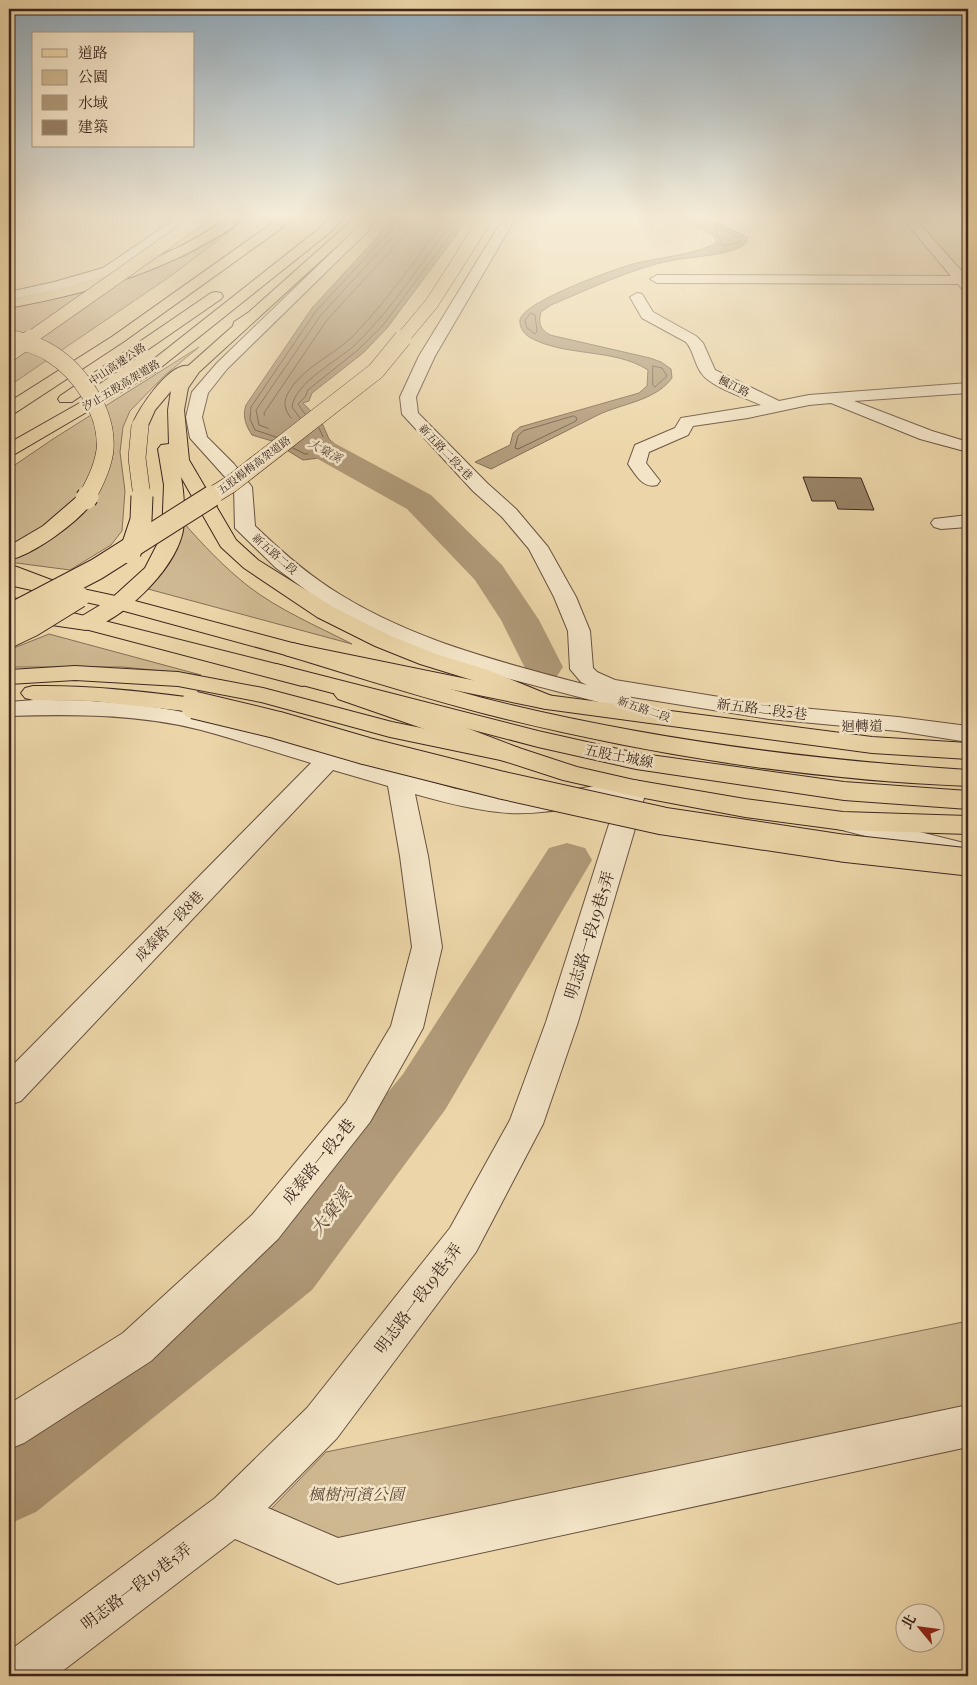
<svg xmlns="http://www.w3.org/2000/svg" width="977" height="1685" viewBox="0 0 977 1685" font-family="'IM FELL French Canon','Noto Serif TC',serif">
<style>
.green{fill:#ceb891;stroke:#856f57}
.water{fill:#b09a79;stroke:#826c54}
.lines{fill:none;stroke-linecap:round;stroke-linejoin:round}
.shore{stroke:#76604b;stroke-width:1}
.river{fill:#b09a79;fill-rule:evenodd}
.building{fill:#988266;stroke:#3c261d}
.minor-casing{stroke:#685240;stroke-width:2}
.major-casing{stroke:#3c261d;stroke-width:2}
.highway-casing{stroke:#3c261d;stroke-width:2}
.minor{fill:#f3e4c7;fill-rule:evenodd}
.major{fill:#ecd6a9;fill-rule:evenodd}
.highway{fill:#ecd6a9;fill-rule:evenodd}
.highway-bridge-far3-casing{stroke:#3c261d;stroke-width:14;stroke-linecap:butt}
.highway-bridge-far2-casing{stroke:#3c261d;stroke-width:18;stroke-linecap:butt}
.highway-bridge-far1-casing{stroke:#3c261d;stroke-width:23;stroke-linecap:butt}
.highway-bridge-casing{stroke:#3c261d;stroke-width:29;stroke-linecap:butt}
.highway-bridge-far3{stroke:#ecd6a9;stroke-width:13}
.highway-bridge-far2{stroke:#ecd6a9;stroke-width:17}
.highway-bridge-far1{stroke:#ecd6a9;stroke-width:21}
.highway-bridge{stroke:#ecd6a9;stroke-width:27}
.labels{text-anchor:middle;stroke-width:5;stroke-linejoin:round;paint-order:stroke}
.far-street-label{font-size:11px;fill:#3c261d;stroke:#f3e4c7}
.far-water-label{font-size:12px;font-style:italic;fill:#5f4939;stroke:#f3e4c7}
.street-label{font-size:14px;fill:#3c261d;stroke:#f3e4c7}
.near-street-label{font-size:16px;fill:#3c261d;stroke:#f3e4c7}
.near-park-label{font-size:16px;font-style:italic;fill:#604a3a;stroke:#f3e4c7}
.near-water-label{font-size:18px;font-style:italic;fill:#5f4939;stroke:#f3e4c7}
</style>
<rect width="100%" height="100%" fill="#ecd6a9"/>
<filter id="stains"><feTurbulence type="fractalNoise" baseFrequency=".004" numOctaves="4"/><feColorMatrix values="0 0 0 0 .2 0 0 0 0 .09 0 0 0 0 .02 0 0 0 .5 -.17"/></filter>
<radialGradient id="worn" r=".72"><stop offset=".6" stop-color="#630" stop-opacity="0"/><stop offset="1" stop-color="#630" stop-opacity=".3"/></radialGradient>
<!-- green -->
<g class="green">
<polygon points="233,229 172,275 9,386 9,308 49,299 126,278 185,256"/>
<polygon points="199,347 164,376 130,411 123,427 120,452 125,491 122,531 111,545 70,570 9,562 9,469 53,439"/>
<path d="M 183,522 C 203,545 224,567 248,586 C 279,610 317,626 352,644 L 148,589 L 162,573 Z"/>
<polygon points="49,634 201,675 123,667 9,667 9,650"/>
<polygon points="968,1321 968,1414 338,1545 270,1510 326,1452"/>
</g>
<!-- water -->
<g class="water">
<path d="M 394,214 L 472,214 L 387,328 L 363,353 L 312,393 L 309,401 L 303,403 L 322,423 L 329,439 L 339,448 L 334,456 L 303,460 L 272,441 L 252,435 C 246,426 242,416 246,405 L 312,308 L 391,222 Z"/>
<path d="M 673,214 L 698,214 L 747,237 L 747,242 C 733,256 694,256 674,260 C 631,268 590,289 551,305 L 541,312 C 538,324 540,329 550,335 L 650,358 L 661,362 L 671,369 L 672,378 C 655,401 623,403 598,415 C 562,433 527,451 491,469 L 475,462 L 510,445 L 513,433 L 520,427 L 639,393 L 647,386 L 648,370 C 614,348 566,357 531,338 C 525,335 519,328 520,320 C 522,302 615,269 633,264 C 654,258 702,254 717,242 L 714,236 Z"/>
</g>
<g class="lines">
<!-- shore -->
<g class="shore">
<polygon points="719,228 739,238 740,242 723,246 716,231"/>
<polygon points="531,313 535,315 537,331 535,334 527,328 525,321"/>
<polygon points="653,366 662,368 667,376 655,387 653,385"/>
<polyline points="305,414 298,404 305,397 308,390 359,349 383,325 466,214"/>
<polygon points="574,416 577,418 576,421 518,449 515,448 518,436 523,431"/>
<path d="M 300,418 L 292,407 C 295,382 338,361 356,344 C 395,306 425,257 458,214"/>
<path d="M 294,422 C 287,414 282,405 287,395 C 301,367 334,356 355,334 C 390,297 419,255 449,214"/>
<polyline points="287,428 265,419 264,413 327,320 406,234 412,214"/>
<polyline points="281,433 259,425 256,410 321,315 400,229 405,214"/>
<polyline points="276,437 255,430 250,419 251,407 316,311 395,226 398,214"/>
<polyline points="293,448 305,454 330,451 331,448 325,441 319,428"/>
</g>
<!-- river -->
<g class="river">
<polygon points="276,412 287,415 297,423 431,495 502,565 539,620 563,667 557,676 543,679 529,676 501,620 475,580 407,509 275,435 261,421 265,415"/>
<polygon points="567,843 585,848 592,860 445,1110 312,1290 36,1512 9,1524 9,1437 264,1244 403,1074 549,848"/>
</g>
</g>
<!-- building -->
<polygon class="building" points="803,477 861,478 874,510 838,509 835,501 812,501"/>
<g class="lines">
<!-- minor casing -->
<g class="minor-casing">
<g id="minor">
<polygon points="9,214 25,214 23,216 9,219"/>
<polygon points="132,214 200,215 113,274 61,289 9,300 9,292 54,282 103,268 177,218 138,217"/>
<path d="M 365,214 L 377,214 L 369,230 L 227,369 L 208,393 L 202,417 L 207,437 L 234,464 L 252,487 L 255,526 C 282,552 309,576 341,595 C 416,641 503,663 587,685 L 581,682 L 570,669 L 568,631 L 554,597 L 529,549 L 502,517 L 473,491 L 402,414 L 400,397 L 419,356 L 506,214 L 518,214 L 435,356 L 416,397 L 418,413 L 487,483 L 516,509 L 548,547 L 576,597 L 590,631 L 593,668 L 597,672 L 615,680 L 769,705 L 898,717 L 968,726 L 968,742 L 898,731 L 769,719 L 620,695 L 622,698 L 618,703 L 610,705 L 602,703 L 483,672 L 400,643 L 326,605 L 276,568 L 235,528 L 234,487 L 190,438 L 186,417 L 192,392 L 217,363 L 360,225 Z"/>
<polygon points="899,214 911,214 966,276 968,276 968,291 963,290 958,284 657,283 650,279 657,275 951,276"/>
<path d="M 637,293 L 642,294 L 653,312 L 696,336 L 703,343 L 715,370 L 779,401 L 809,395 L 968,383 L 968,393 L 854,401 L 932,431 L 968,442 L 968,452 L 920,439 L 831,403 L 809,405 L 748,418 L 693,426 L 688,435 L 649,452 L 646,463 L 660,481 L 657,485 C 643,489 636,475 628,464 L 635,445 L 675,428 L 681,418 L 761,405 C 746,398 711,387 702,374 C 694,364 694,351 686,342 L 642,318 L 630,297 Z"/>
<polygon points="968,515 968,527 941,529 934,527 931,523 934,519"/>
<path d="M 34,700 C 95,699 155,704 215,719 L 456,789 L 500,795 L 545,794 L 634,780 L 643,782 L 647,788 L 578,1022 L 543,1124 L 476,1252 L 337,1438 L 268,1508 L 338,1538 L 968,1405 L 968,1447 L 338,1584 L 235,1539 L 56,1676 L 9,1676 L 9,1651 L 215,1498 L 307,1408 L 450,1228 L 510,1120 L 546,1022 L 617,799 C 579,806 538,817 498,812 C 470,809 443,802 415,794 L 428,856 L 442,947 L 423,1028 L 370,1122 L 278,1239 L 151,1361 L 24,1443 L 9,1449 L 9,1404 L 123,1333 L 252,1215 L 346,1102 L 391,1026 L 412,947 L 400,856 L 388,786 L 333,770 L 21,1101 L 9,1105 L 9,1069 L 311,763 C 274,752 238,740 201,730 C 138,714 73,714 9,716 L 9,702 Z"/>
<polygon points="844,813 968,844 968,862 834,828 831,822 834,816"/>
</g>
</g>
<!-- major casing -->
<g class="major-casing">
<g id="major">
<polygon points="9,573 120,597 296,644 546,695 872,737 968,743 968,759 872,753 546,709 293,657 117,609 9,585"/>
<polygon points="9,597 284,666 310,674 314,679 310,684 302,686 9,609"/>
<polygon points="346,687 451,722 519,748 577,767 634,780 745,799 843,812 968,816 968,834 843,830 745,817 634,796 563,780 501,760 433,732 338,699 334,694 338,689"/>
</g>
</g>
<!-- highway casing -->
<g class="highway-casing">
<g id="highway">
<path d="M 233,214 L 247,214 C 238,225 222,234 210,241 C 149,277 78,295 9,308 L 9,300 C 90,282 165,264 233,214 Z"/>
<polygon points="282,214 295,214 279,230 123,342 15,413 9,414 9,402 113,336 271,224"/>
<polygon points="334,214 347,214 328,234 155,372 15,454 9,455 9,443 145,366 320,228"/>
<path d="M 359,214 L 372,214 L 199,372 L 188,388 L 184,410 L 189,460 L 236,540 L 258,560 L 333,607 L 391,636 L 436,654 L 488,670 L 554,697 L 558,702 L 554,707 L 546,709 L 538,707 L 472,680 L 420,664 L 375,646 L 317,617 L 244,568 L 221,547 L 181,477 C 184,493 186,520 182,535 C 172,572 123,620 86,630 L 17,620 L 14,615 L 17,610 L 25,608 L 82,616 L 112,598 L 145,568 L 162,535 L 164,485 L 158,449 L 161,445 L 169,444 L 168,410 L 171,391 L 155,410 L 146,430 L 134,430 L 132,426 C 137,410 169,363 188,366 L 233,326 L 234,322 L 249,312 Z"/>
<polygon points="216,292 221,293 223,296 221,299 72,402 60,402 58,399 60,396 211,293"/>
<path d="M 86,493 L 93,495 L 95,499 C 80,521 35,554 9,560 L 9,546 L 43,526 L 79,495 Z"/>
<polygon points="9,564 70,587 74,591 70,595 63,597 9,577"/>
<path d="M 293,643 C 366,661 438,688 511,705 C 662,741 814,760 968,770 L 968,786 C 813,780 657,756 506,719 C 432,701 358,677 285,655 L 282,650 L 285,645 Z"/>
<polygon points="276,664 538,731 636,753 844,782 968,791 968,809 844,800 636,769 538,747 268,676 264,671 268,666"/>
<polygon points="75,666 178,672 263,688 392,722 510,746 519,748 523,754 519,760 510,762 390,737 261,702 178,686 75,680 9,684 9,670"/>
<path d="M 33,686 C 87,685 140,691 194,698 L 202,700 L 206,705 L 202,710 L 194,712 L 93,701 L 33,700 L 25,698 L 21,693 L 25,688 Z"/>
</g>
</g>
<!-- minor -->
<use href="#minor" class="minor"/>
<!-- major -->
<use href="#major" class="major"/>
<!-- highway -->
<use href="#highway" class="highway"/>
<!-- highway-bridge-far3 casing -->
<g class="highway-bridge-far3-casing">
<g id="highway-bridge-far3">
<polyline points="10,338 13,339"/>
<polyline points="29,339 207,214"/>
<polyline points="402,339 432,303 489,214"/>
</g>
</g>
<!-- highway-bridge-far2 casing -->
<g class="highway-bridge-far2-casing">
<g id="highway-bridge-far2">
<path d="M 10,338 C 23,342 38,345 50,353 C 81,372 108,413 105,450 C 103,467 95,483 87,497"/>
<polyline points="9,353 31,338"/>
<polyline points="140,426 137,458 142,497"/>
<polyline points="210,497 231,484 376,371 403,338"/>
</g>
</g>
<!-- highway-bridge-far1 casing -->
<g class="highway-bridge-far1-casing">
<g id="highway-bridge-far1">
<polyline points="86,499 88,496"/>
<polyline points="130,553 141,520 142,496"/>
<polyline points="9,615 97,569 212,496"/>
<polyline points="9,637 32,626 79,597"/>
</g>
</g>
<!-- highway-bridge casing -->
<g class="highway-bridge-casing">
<polyline id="highway-bridge" points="194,705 277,725 366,751 501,785 663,821 842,848 968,862"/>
</g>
<!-- highway-bridge-far3 -->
<use href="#highway-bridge-far3" class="highway-bridge-far3"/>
<!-- highway-bridge-far2 -->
<use href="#highway-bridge-far2" class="highway-bridge-far2"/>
<!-- highway-bridge-far1 -->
<use href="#highway-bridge-far1" class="highway-bridge-far1"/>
<!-- highway-bridge -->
<use href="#highway-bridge" class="highway-bridge"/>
</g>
<!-- sky -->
<linearGradient id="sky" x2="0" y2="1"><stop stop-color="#91aabc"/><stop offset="0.48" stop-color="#f6edd8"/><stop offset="1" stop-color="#f6edd8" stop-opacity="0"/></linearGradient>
<rect width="977" height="450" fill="url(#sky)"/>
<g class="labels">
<!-- far-street labels -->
<g class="far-street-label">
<text transform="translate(117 364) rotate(-34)" y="4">中山高速公路</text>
<text transform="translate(121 385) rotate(-31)" y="4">汐止五股高架道路</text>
<text transform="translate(734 386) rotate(26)" y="4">楓江路</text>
<text transform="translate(446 452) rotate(46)" y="4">新五路二段2巷</text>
<text transform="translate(254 465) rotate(-37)" y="4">五股楊梅高架道路</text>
<text transform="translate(275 554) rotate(41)" y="4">新五路二段</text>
<text transform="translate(644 709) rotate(19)" y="4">新五路二段</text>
</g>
<!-- far-water labels -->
<g class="far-water-label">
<text transform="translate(325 451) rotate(29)" y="4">大窠溪</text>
</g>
<!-- street labels -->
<g class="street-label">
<text transform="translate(762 709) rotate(7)" y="5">新五路二段2巷</text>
<text transform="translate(862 726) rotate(-1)" y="5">迴轉道</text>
<text transform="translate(619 756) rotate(11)" y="5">五股土城線</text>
<text transform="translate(169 926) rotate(-46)" y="5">成泰路一段8巷</text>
</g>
<!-- near-street labels -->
<g class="near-street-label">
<text transform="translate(589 935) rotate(-73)" y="6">明志路一段19巷5弄</text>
<text transform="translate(318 1161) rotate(-51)" y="6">成泰路一段2巷</text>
<text transform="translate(418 1298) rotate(-53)" y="6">明志路一段19巷5弄</text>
<text transform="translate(136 1586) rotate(-37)" y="6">明志路一段19巷5弄</text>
</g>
<!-- near-park labels -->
<g class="near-park-label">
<text x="356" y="1500">楓樹河濱公園</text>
</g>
<!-- near-water labels -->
<g class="near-water-label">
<text transform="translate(331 1212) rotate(-52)" y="6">大窠溪</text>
</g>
</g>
<!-- margin -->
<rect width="977" height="1685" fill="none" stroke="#ecd6a9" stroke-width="30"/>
<rect x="10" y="10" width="957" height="1665" fill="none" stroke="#3c261d" stroke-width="2.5"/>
<rect x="15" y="15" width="947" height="1655" fill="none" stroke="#3c261d"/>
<!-- legend -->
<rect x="32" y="32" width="162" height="115" fill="#f3e4c7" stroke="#aa9883"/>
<rect x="42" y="49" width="25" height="8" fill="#ecd6a9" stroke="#aa9883"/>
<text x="78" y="58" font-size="15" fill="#3c261d">道路</text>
<rect x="42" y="70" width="25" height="15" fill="#ceb891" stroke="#aa9883"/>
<text x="78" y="82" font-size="15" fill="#3c261d">公園</text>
<rect x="42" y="95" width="25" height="15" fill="#b09a79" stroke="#aa9883"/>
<text x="78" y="108" font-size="15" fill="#3c261d">水域</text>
<rect x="42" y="120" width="25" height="15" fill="#988266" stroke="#aa9883"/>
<text x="78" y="132" font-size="15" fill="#3c261d">建築</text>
<!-- north arrow -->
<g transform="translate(920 1628) rotate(299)"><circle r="24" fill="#f3e4c7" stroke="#aa9883"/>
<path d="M0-4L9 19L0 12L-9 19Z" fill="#8f2418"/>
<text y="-8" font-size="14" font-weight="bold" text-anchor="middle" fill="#3c261d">北</text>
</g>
<rect width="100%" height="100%" filter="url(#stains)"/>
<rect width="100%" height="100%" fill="url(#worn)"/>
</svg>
